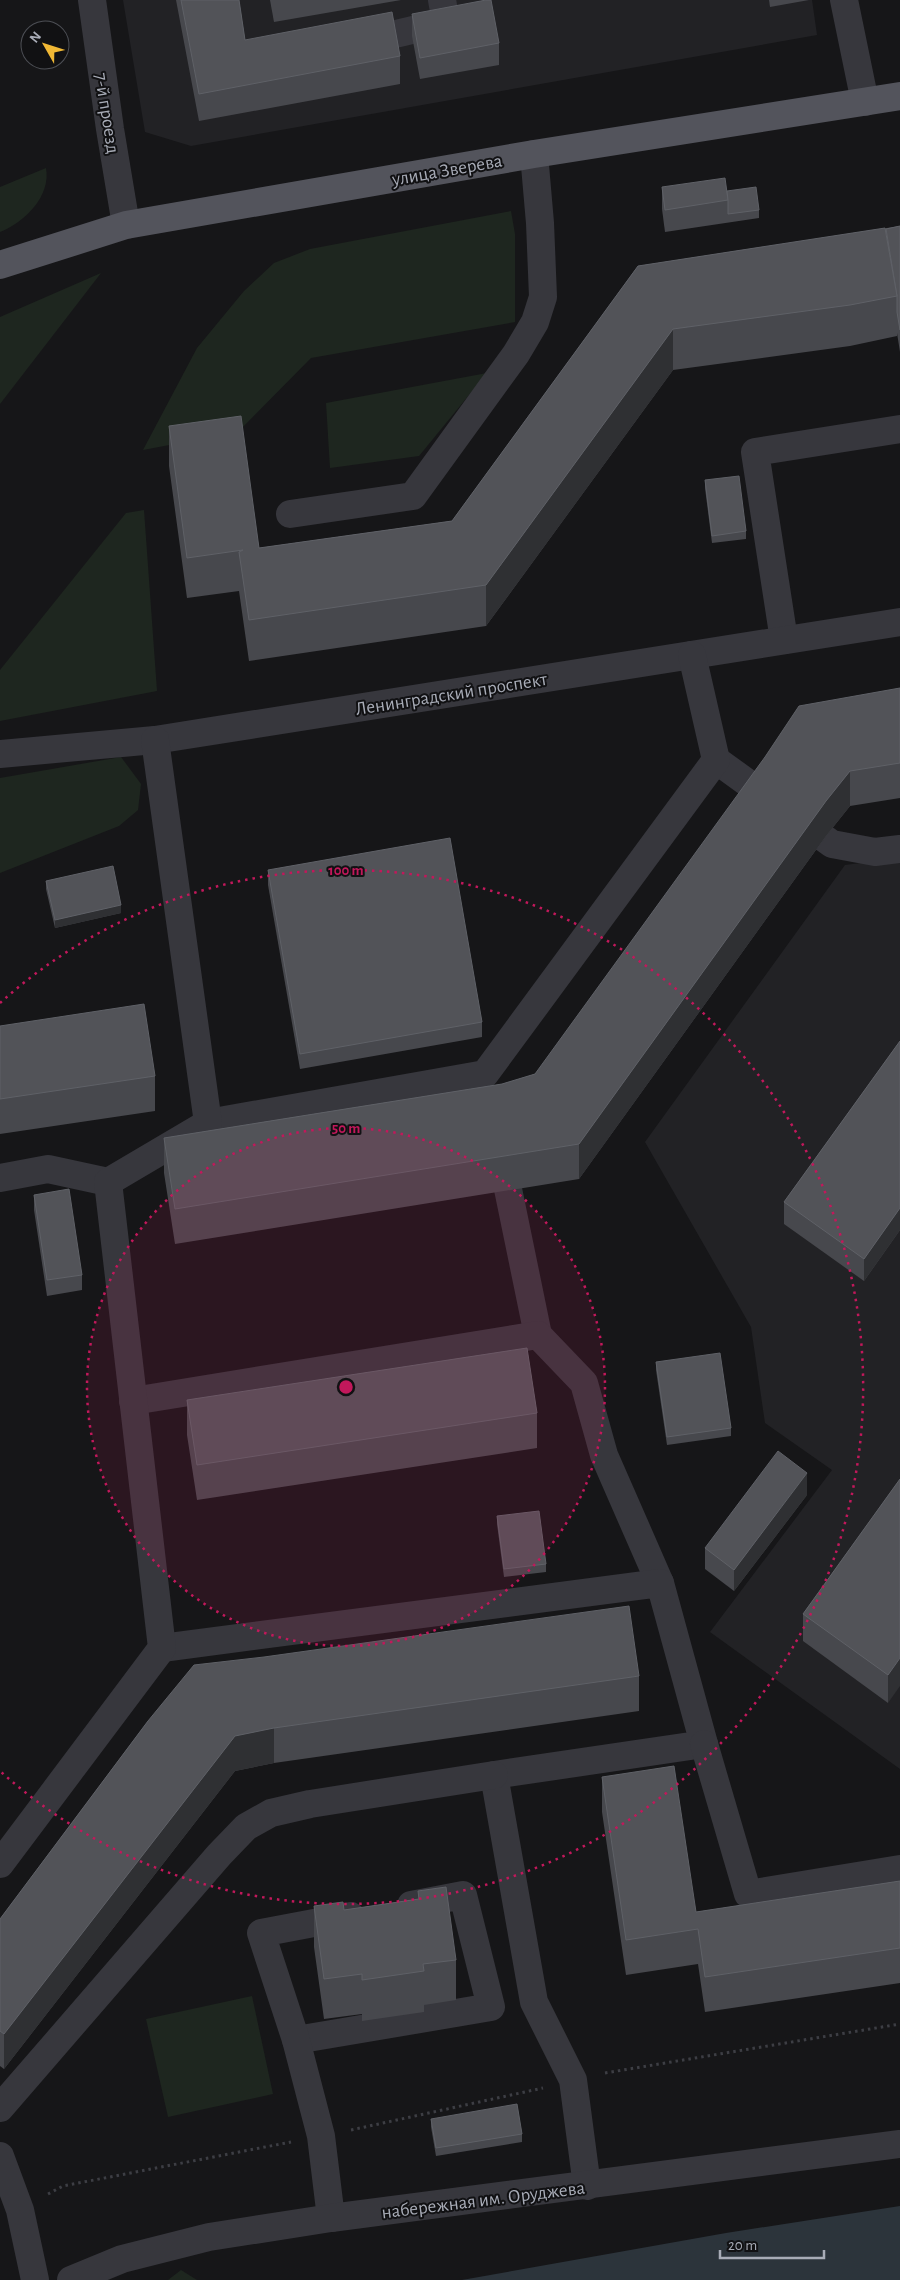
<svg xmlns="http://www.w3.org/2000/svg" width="900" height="2280" viewBox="0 0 900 2280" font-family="'Alegreya Sans',sans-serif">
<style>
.built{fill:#222225}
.green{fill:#1e261f}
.water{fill:#2c343b}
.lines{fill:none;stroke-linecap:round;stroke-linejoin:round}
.path{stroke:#3d3e44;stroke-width:3;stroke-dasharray:2.5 4;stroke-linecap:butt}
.minor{stroke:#37373d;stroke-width:28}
.major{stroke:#53545c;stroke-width:28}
.wall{fill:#47484d}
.shaded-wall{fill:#2f3033}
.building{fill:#525358;stroke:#5f6167}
.ring{fill:none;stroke:#c2185b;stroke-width:2.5;stroke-dasharray:2.5 5}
.labels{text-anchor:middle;stroke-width:4;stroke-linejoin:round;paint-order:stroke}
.street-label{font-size:19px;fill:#a8acb7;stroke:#111113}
.centre{fill:#c2185b;stroke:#111113;stroke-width:2.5}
.ring-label{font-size:15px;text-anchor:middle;font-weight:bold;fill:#c2185b;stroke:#111113;stroke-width:4;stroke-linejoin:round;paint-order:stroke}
</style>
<rect width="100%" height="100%" fill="#161618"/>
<!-- built -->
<g class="built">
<polygon points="123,0 812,0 817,35 191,146 145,132"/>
<polygon points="900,858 900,1769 710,1632 832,1470 765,1423 751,1327 645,1142 845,865"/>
</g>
<!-- green -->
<g class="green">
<path d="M 46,168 C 51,196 25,222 0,232 L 0,187 Z"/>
<polygon points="511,211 515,234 515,322 311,358 238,432 143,450 197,348 244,291 274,263 310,249"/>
<polygon points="101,273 0,404 0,317"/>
<polygon points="487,373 419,456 330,468 326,403"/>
<polygon points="144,510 157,691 0,721 0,670 126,513"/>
<polygon points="121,757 141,784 138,810 119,826 0,873 0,778"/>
<polygon points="252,1996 273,2094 168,2117 146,2019"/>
<polygon points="181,2270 197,2280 168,2280"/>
</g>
<!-- water -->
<polygon class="water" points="900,2206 900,2280 462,2280 726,2233"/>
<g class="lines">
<!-- path -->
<g class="path">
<polyline points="605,2073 900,2024"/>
<polyline points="351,2130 543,2088"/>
<polyline points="48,2194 63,2186 291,2142"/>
</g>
<!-- minor -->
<g class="minor">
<polyline points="92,0 110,129 126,225"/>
<polyline points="844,0 865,102"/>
<polyline points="383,37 446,22 442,0"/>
<polyline points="290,514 413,496 516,354 535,322 543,297 540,223 534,154"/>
<polyline points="784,640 755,452 900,429"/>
<polyline points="0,754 155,740 900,622"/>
<polyline points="716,760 832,844 875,852 900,849"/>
<polyline points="208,1123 485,1074 716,760 692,655"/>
<polyline points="501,1155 538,1335"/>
<polyline points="0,1178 48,1169 108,1182"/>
<polyline points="133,1401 538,1335 584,1383 604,1455 660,1583"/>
<polyline points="162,1648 660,1583 704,1744 494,1775 534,2002 573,2080 587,2186"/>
<polyline points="704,1744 748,1894 900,1869"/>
<polyline points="0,1864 162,1648 108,1182 208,1123 155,740"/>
<polyline points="296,2040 491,2007 463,1895 411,1905"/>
<polyline points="0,2108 219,1855 246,1827 271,1813 310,1804 494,1775"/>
<polyline points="0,2156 20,2210 35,2280"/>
<polyline points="331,2218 321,2136 296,2040 261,1933 351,1916"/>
<polyline points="71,2280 122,2259 209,2237 331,2218 900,2144"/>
</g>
<!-- major -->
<polyline class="major" points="0,265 126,225 534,154 900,96"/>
</g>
<!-- wall -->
<g class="wall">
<polygon points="176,0 239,0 245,40 400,56 400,84 199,121"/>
<polygon points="270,0 401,0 274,22"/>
<polygon points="769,0 809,0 770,7"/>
<polygon points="412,14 499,43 499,65 420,79 412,36"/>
<polygon points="662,187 727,191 759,210 759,218 665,232 662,209"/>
<polygon points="900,226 900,352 897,333 897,336 850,346 673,370 486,626 249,661 239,591 187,598 169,466 169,426 259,548 452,521 638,266"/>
<polygon points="705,480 746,531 746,539 712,543 705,488"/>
<polygon points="900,688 900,798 850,806 826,836 579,1179 175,1244 164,1173 164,1138 502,1084 535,1074"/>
<polygon points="268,870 482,1022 482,1037 300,1069 268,885"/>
<polygon points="46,881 121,913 55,928 46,889"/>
<polygon points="0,1026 155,1076 155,1111 0,1134"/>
<polygon points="900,1041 900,1230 864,1281 784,1224 784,1202"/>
<polygon points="34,1195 82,1275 82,1290 47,1296 34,1210"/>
<polygon points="656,1362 731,1428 731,1436 667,1445 656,1370"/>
<polygon points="187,1400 537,1413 537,1448 197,1500 187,1435"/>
<polygon points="900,1479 888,1703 803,1641 803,1614"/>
<polygon points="807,1495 734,1591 705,1569 705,1548"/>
<polygon points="497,1516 546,1564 546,1572 504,1577 497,1524"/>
<polygon points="639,1676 639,1711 274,1763 235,1771 4,2069 0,2066 0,1919 148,1721"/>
<polygon points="602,1777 696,1912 900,1881 900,1983 705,2012 698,1964 626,1975 602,1812"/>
<polygon points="418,1891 456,1960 456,2000 424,2005 424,2012 362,2021 362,2014 324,2019 314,1947 314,1906 344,1910 418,1899"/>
<polygon points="431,2119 522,2134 522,2142 436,2156 431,2127"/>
</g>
<!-- shaded-wall -->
<g class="shaded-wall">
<polygon points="673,329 673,370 486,626 486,585"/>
<polygon points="850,771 850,806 826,836 579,1179 579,1144 826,801"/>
<polygon points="121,905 121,913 55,928 55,920"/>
<polygon points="900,1208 900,1230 864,1281 864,1259"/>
<polygon points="807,1473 807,1495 734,1591 734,1570"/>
<polygon points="900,1658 900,1686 888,1703 888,1675"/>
<polygon points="274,1728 274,1763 235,1771 4,2069 4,2034 235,1736"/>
</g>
<!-- building -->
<g class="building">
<polygon points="181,0 239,0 245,40 392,12 400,56 199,94"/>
<polygon points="486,0 491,0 499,43 420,58 412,14"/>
<polygon points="725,178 728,200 665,210 662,187"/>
<polygon points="756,187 759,210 728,214 728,200 727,191"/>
<polygon points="900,226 900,330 897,312 897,296 886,229"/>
<polygon points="885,228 897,296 850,305 673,329 486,585 249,620 239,552 243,550 187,558 169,426 241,416 259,548 452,521 638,266"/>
<polygon points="739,476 746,531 712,536 705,480"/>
<polygon points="900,688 900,763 850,771 826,801 579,1144 175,1209 164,1138 502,1084 535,1074 765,757 799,706"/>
<polygon points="450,838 482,1022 300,1054 268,870"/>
<polygon points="113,866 121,905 55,920 46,881"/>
<polygon points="144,1004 155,1076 0,1099 0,1026"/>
<polygon points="900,1041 900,1208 864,1259 784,1202"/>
<polygon points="69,1189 82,1275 47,1280 34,1195"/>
<polygon points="527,1348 537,1413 197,1465 187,1400"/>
<polygon points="720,1353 731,1428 667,1437 656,1362"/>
<polygon points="778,1451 807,1473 734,1570 705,1548"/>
<polygon points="900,1479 900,1658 888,1675 803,1614"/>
<polygon points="539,1511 546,1564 504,1569 497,1516"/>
<polygon points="629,1606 639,1676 274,1728 235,1736 4,2034 0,2031 0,1919 148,1721 194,1665 264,1657"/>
<polygon points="674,1766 696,1912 900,1881 900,1948 705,1977 698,1929 626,1940 602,1777"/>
<polygon points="446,1887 456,1960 423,1964 424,1971 362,1980 362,1974 324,1979 314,1906 343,1902 344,1910 419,1899 418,1891"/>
<polygon points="517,2104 522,2134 436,2148 431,2119"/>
</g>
<!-- distance rings -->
<circle cx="346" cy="1387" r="259" fill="#c2185b" fill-opacity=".12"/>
<g class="ring">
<circle cx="346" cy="1387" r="259"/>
<path d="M0 1003A517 517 0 1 1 0 1771"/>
</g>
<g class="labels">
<!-- street labels -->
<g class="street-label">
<text transform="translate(108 113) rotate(81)" y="7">7-й проезд</text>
<text transform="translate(447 169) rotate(-10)" y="7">улица Зверева</text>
<text transform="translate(451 693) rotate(-9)" y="7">Ленинградский проспект</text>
<text transform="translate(483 2199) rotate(-7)" y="7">набережная им. Оруджева</text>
</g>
</g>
<circle cx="346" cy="1387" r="8" class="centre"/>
<g class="ring-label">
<text x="346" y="875">100 m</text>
<text x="346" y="1133">50 m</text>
</g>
<!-- north arrow -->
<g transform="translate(45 45) rotate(309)"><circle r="24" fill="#111113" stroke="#4d4f55"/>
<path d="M0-4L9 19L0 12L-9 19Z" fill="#f0b835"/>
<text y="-8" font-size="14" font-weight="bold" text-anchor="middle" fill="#a8acb7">N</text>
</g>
<!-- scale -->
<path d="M720 2250v8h104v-8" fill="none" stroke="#a8acb7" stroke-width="2.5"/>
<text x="728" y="2250" font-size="15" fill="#a8acb7" stroke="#111113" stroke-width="4" paint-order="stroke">20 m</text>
</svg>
